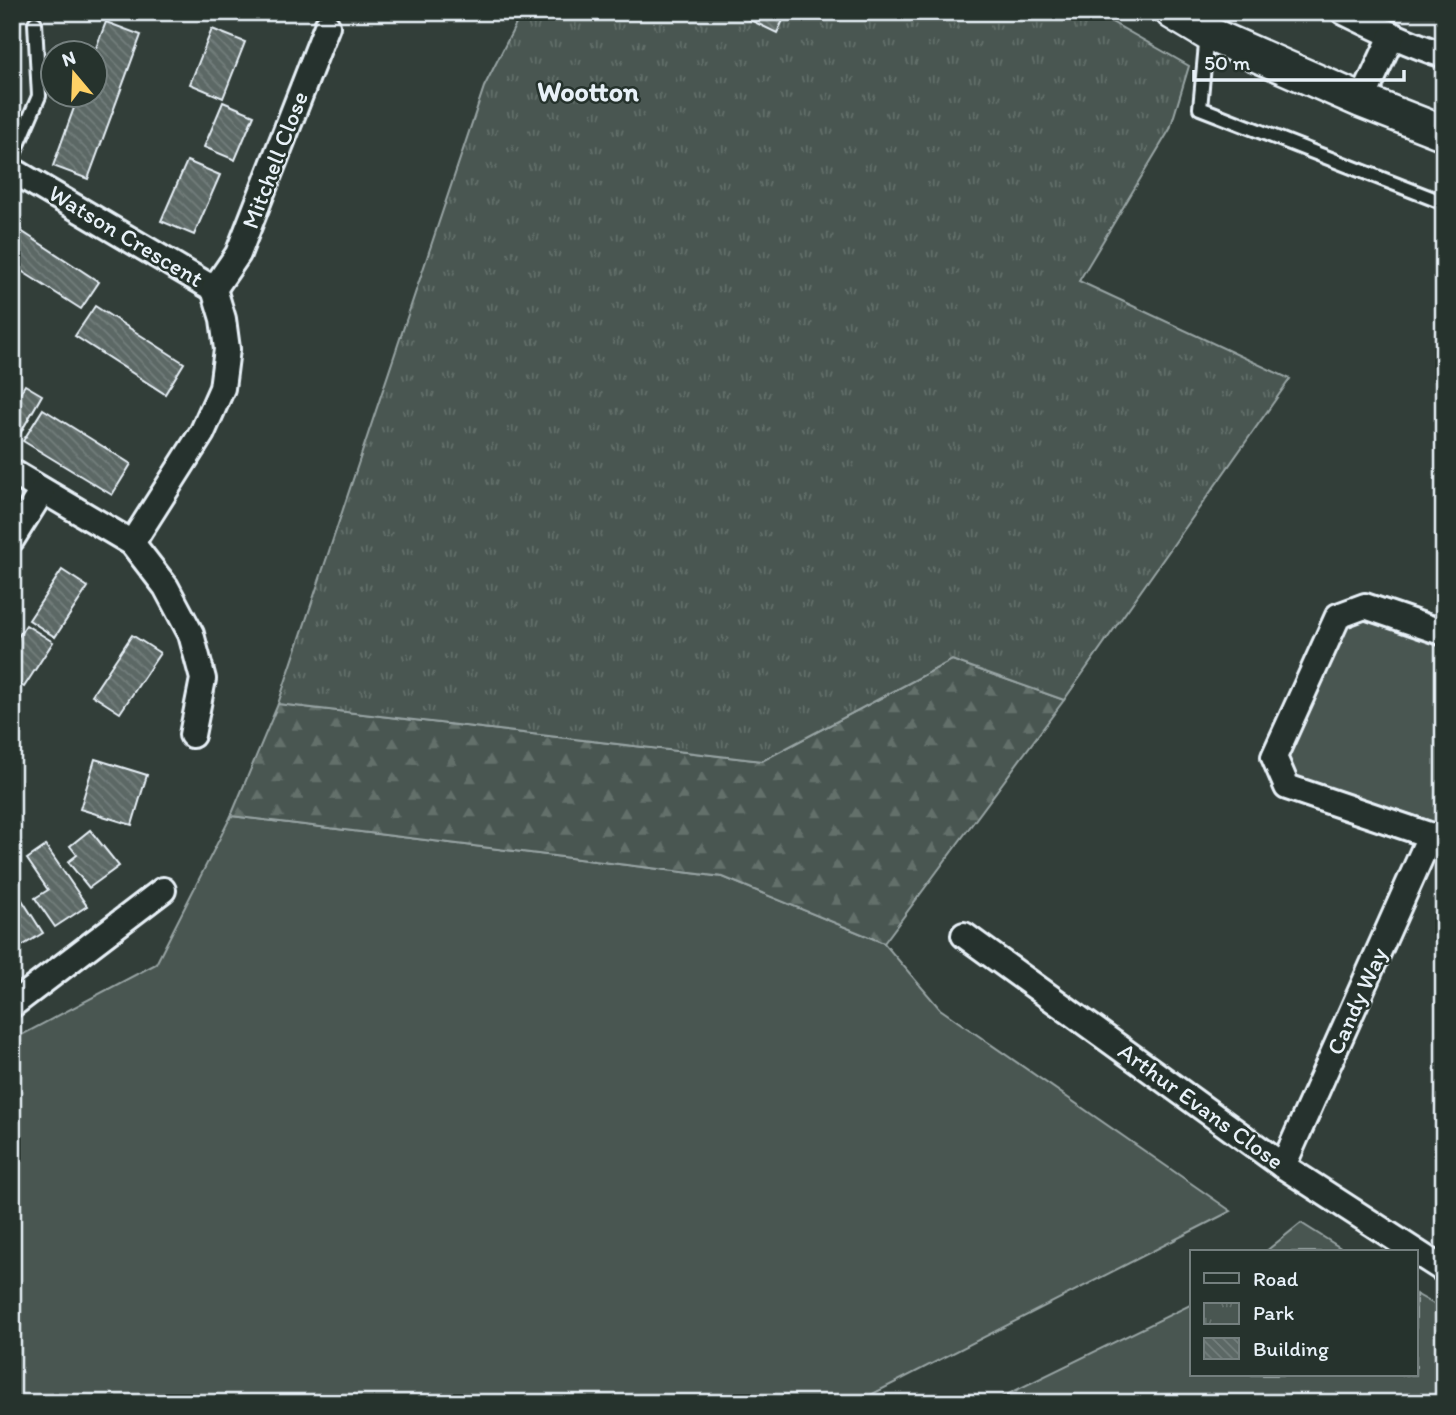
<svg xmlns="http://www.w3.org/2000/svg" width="1456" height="1415" viewBox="0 0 1456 1415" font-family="Itim,sans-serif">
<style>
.grass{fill:#495651;stroke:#98a4a4;stroke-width:2}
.forest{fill:url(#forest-firs);stroke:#98a4a4;stroke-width:2}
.park{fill:url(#park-tufts);stroke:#98a4a4;stroke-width:2}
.building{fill:url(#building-back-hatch);stroke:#e8f1f8;stroke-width:2}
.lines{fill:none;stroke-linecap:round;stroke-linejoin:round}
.lane-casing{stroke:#e8f1f8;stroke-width:18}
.street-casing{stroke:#e8f1f8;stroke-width:30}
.secondary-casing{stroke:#e8f1f8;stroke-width:38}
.lane{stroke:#26332d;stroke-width:12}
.street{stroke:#26332d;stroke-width:24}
.secondary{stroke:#26332d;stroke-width:33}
.labels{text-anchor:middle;stroke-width:5;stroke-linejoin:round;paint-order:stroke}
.street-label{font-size:24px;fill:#e8f1f8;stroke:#26332d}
.quarter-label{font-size:28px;font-weight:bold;fill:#e8f1f8;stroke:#26332d}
</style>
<defs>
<pattern id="forest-firs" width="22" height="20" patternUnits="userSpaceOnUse" patternTransform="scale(1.75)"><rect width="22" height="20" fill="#495651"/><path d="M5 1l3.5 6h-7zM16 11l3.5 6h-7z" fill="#636f6b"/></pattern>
<pattern id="park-tufts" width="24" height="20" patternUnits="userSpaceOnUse" patternTransform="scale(1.75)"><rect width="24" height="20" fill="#495651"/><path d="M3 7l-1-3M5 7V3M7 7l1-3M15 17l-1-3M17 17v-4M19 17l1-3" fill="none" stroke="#636f6b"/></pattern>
<pattern id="building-back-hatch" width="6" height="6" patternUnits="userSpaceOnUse" patternTransform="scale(1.75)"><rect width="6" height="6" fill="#5c6865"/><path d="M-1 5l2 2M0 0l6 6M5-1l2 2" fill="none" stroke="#737e7c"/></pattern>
</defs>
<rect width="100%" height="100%" fill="#323e39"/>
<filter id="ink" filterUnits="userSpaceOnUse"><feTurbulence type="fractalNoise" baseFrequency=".0143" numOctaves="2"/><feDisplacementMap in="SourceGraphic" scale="14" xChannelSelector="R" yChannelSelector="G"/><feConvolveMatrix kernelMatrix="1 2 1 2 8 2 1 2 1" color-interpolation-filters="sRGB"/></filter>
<g filter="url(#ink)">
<!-- grass -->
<g class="grass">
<polygon points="1366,618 1444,645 1444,825 1297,778 1288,759 1345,626"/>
<polygon points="231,816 723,877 884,943 940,1009 1231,1211 855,1403 12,1403 12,1040 156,964"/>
<polygon points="1301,1223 1347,1252 1265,1252"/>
<polygon points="1416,1294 1444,1310 1444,1403 990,1403 1192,1304 1192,1375 1416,1375"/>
</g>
<!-- forest -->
<polygon class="forest" points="952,660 1064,700 884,943 723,877 231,816 278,704 762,761"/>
<!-- park -->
<polygon class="park" points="522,12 1094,12 1189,66 1170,129 1079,281 1290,379 1064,700 952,660 762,761 278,704 484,87"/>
<!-- building -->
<g class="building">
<polygon points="734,12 787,12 777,33"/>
<polygon points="106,22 141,35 88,179 53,166 79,94 94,94 94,53"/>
<polygon points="212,29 245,42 223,98 190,84"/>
<polygon points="223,102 254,115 235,160 204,147"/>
<polygon points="187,161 220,175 194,235 161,221"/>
<polygon points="12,225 99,282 81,309 12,265"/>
<polygon points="95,306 184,363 165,394 75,336"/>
<polygon points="25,385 42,395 17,439 12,436 12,406"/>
<polygon points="43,409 131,464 112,495 23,441"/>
<polygon points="62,570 88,587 55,637 29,620"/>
<polygon points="26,625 53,642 24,687 12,680 12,646"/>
<polygon points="132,635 160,653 120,713 92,695"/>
<polygon points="95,759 147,775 132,825 80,809"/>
<polygon points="90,830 119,866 89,888 68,862 77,855 70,846"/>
<polygon points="46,846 87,906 55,927 35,898 48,890 27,859"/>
<polygon points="12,884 43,933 12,952"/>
</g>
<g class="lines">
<!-- lane casing -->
<g class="lane-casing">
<g id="lane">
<polyline points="1207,34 1200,108 1444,203"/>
<polyline points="12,159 39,96 35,23"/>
</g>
</g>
<!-- street casing -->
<g class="street-casing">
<g id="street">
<path d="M 1344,12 C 1377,28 1409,44 1444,55"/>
<polyline points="1362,101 1392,36"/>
<polyline points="12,170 214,289 223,319 227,349 222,388 202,433 132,543"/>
<polyline points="214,289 238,254 327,26"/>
<polyline points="12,472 132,543 166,587 191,634 203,679 192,735"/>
<polyline points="12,539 42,491"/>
<polyline points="1444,633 1365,606 1338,616 1274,757 1287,787 1444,840"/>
<polyline points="964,935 1283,1166 1444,1270"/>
<polyline points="12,1005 163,890"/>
<polyline points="1283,1166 1430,836"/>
</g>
</g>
<!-- secondary casing -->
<g class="secondary-casing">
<polyline id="secondary" points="1172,12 1207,33 1362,101 1444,133"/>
</g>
<!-- lane -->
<use href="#lane" class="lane"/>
<!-- street -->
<use href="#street" class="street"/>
<!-- secondary -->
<use href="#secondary" class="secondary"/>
</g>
</g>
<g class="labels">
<!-- street labels -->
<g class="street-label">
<text transform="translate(275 160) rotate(-69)" y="8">Mitchell Close</text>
<text transform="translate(126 236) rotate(31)" y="8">Watson Crescent</text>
<text transform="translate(1357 1001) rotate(-66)" y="8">Candy Way</text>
<text transform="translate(1201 1106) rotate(36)" y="8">Arthur Evans Close</text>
</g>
<!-- quarter labels -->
<g class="quarter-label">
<text x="588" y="101">Wootton</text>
</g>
</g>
<!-- margin -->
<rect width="1456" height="1415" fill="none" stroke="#26332d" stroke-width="42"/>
<rect x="21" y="21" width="1414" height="1373" fill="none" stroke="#e8f1f8" stroke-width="2.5" filter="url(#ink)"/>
<!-- legend -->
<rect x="1190" y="1250" width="228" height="126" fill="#26332d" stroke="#747f7e" stroke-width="2"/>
<rect x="1204" y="1273" width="35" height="10" fill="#26332d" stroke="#747f7e" stroke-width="2"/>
<text x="1253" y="1286" font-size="21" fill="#e8f1f8">Road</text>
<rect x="1204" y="1303" width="35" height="21" fill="url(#park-tufts)" stroke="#747f7e" stroke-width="2"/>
<text x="1253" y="1320" font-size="21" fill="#e8f1f8">Park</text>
<rect x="1204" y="1338" width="35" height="21" fill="url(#building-back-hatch)" stroke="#747f7e" stroke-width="2"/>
<text x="1253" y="1356" font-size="21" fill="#e8f1f8">Building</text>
<!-- north arrow -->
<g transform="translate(74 74) rotate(341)"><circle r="33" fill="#26332d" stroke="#747f7e" stroke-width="2"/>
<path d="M0-5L12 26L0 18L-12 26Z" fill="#ffd166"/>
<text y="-10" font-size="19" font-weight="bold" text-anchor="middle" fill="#e8f1f8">N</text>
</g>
<!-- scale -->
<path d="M1194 70v10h210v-10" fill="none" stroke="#e8f1f8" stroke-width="3.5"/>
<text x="1204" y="70" font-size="21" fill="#e8f1f8" stroke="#26332d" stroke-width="5" paint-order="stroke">50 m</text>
</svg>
